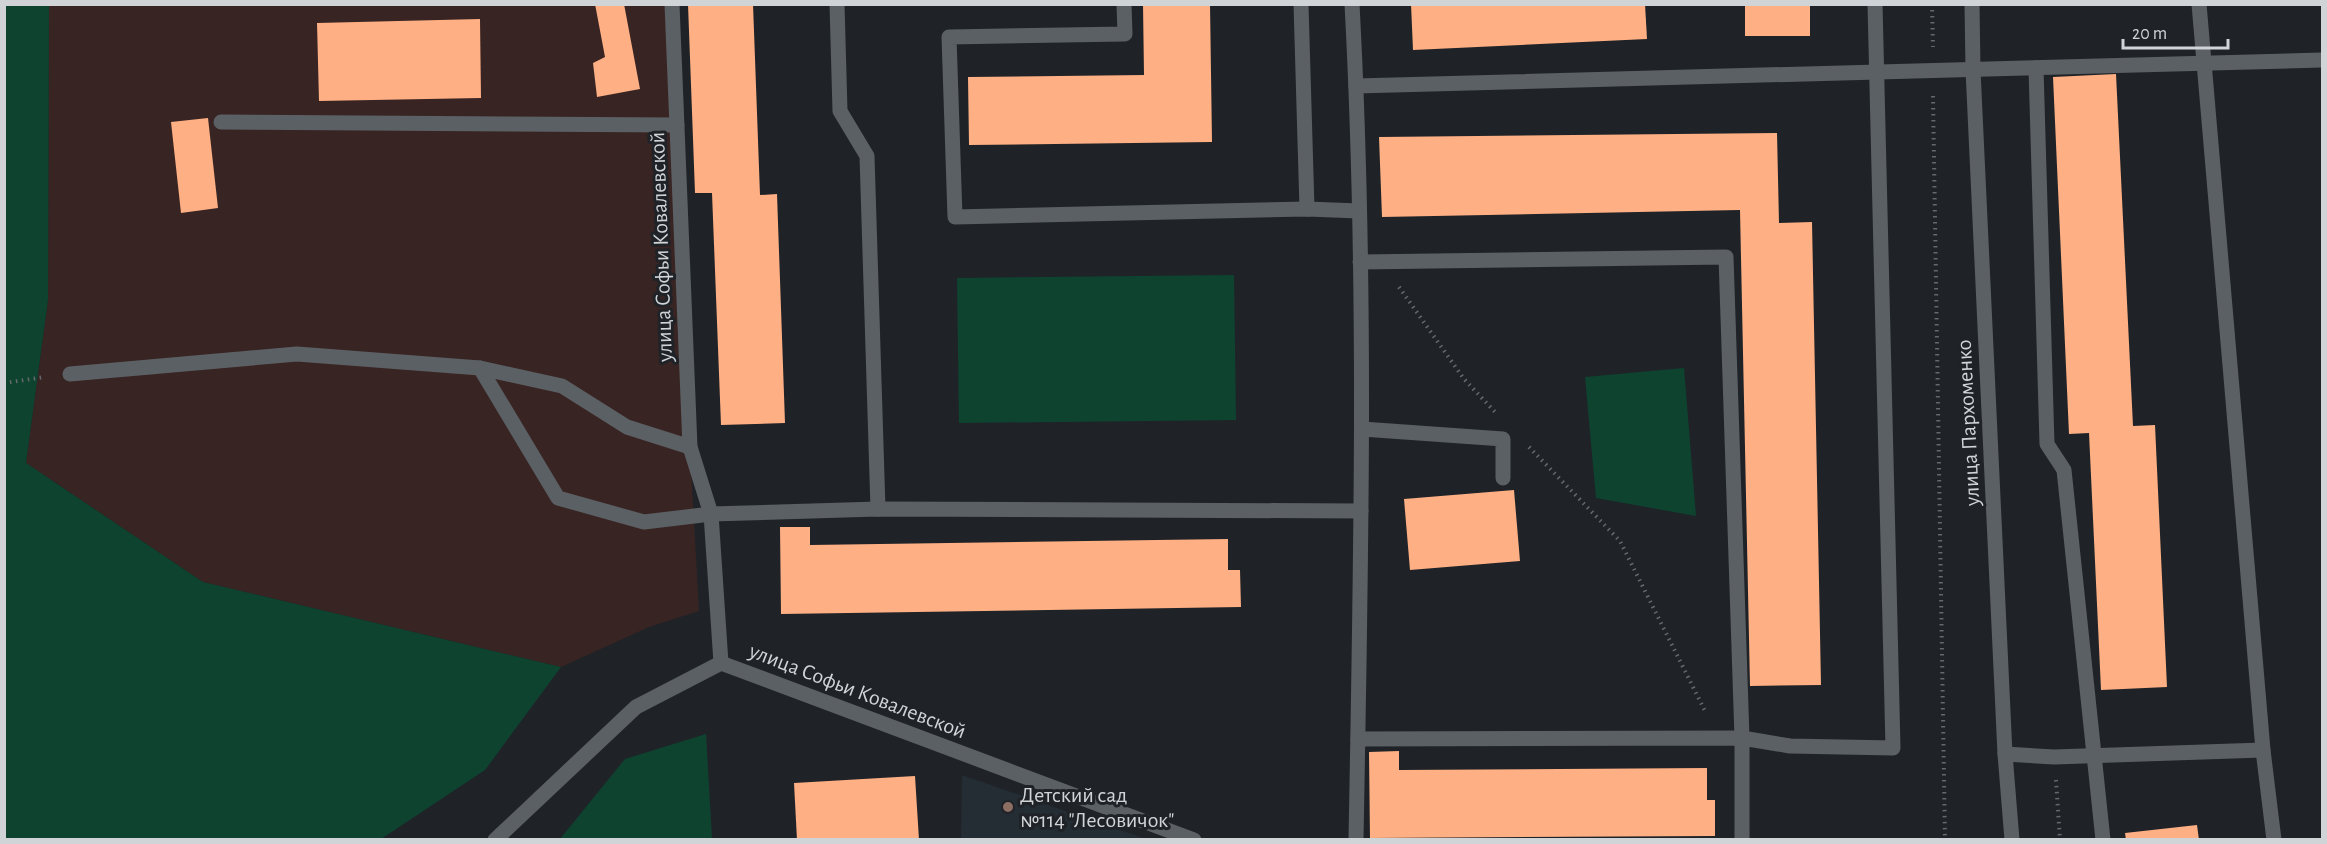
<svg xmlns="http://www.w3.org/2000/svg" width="2327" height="844" viewBox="0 0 2327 844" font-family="'Alegreya Sans',sans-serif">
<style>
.industrial{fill:#382423}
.built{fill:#242c34}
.green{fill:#0e4330}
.building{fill:#feaf84}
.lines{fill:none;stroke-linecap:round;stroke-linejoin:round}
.path{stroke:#65696c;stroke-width:4;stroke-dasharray:1.5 4.5;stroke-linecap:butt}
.service{stroke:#5b6064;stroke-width:15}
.minor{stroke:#5b6064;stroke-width:15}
.tertiary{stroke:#5b6064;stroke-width:15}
.education-dot{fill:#8d6e63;stroke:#1f2327;stroke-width:2}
.labels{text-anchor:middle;stroke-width:6;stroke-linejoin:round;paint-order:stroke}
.street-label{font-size:22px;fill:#d1d4d7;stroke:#1f2327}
.poi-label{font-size:22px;fill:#d1d4d7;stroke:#1f2327;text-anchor:start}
</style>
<rect width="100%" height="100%" fill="#1f2327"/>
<!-- industrial -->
<polygon class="industrial" points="49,5 665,5 699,611 649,627 561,667 203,582 26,463 48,300"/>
<!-- built -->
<polygon class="built" points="962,775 1146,839 961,839"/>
<!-- green -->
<g class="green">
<polygon points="5,4 49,5 48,300 26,463 203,582 561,667 485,770 381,839 5,839"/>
<polygon points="1234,275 1236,420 959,423 957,278"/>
<polygon points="1684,368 1696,516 1596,498 1585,377"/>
<polygon points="706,734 712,839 560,839 625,759"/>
</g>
<!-- building -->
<g class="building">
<polygon points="595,4 624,4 640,89 597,97 593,63 605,57"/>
<polygon points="688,4 753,4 760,195 777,194 785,423 721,425 712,193 695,193"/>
<polygon points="1143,4 1210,4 1212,142 969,145 968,77 1144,75"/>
<polygon points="1411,4 1645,4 1647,39 1413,50"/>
<rect x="1745" y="4" width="65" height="32"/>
<polygon points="480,19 481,98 319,101 317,23"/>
<polygon points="2116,74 2133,426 2155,425 2167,687 2101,690 2089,433 2069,434 2053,77"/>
<polygon points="208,118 218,208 181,213 171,122"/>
<polygon points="1777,133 1779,223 1812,222 1821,685 1750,686 1740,210 1382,217 1379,137"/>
<polygon points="1514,490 1520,561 1410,570 1404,499"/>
<polygon points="780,527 810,527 810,545 1228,539 1228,570 1240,570 1241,607 781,614"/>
<polygon points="1399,751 1399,770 1707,768 1707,800 1715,800 1715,836 1370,838 1369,752"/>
<polygon points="915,776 919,840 797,840 794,783"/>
<polygon points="2197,825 2199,840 2126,840 2125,833"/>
</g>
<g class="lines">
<!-- path -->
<g class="path">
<polyline points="1932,4 1933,47"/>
<polyline points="1933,96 1945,840"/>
<polyline points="1399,287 1464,379 1495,412"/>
<polyline points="4,383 45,377"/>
<polyline points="1529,447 1620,541 1706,713"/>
<polyline points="2056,780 2060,840"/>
</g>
<!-- service -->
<g class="service">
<polyline points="837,4 840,111 867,156 878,509"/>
<polyline points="1124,4 1125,34 949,37 955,217 1307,209 1359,211"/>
<polyline points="1301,4 1307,209"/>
<path d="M 1352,4 C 1367,283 1361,561 1356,840"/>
<polyline points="2199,4 2263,750 2274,840"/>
<polyline points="2036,68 2047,444 2064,470 2103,840"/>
<polyline points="1356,86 2322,60"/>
<polyline points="221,122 677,125"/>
<polyline points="1360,262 1726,257 1742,738 1790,746 1893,748 1875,4"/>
<polyline points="480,368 558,498 644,522 711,514 878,509 1361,511"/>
<polyline points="70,374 297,354 480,368 562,386 627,427 690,447"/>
<polyline points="1362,429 1503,439 1503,478"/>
<polyline points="1358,739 1742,738 1742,840"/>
<polyline points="2005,754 2054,757 2263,750"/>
<polyline points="495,840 636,707 721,663"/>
</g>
<!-- minor -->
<polyline class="minor" points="672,4 690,447 711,514 721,663 1194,840"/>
<!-- tertiary -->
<polyline class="tertiary" points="1972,4 1973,70 2005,754 2012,840"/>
</g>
<!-- markers -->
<circle class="education-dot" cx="1008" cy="807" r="6"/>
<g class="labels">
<!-- street labels -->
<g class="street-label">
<text transform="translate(660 247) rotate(-92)" y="8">улица Софьи Ковалевской</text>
<text transform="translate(1967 423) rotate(-93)" y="8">улица Пархоменко</text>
<text transform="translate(858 690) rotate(21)" y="8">улица Софьи Ковалевской</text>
</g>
<!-- poi labels -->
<g class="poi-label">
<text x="1020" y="802">Детский сад<tspan x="1020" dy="25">№114 "Лесовичок"</tspan></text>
</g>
</g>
<!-- border -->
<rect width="2327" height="844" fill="none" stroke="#d1d4d7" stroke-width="12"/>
<!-- scale -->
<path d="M2123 39v9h105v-9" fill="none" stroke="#d1d4d7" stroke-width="3"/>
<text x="2132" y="39" font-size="18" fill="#d1d4d7" stroke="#1f2327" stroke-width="4.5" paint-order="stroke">20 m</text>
</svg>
